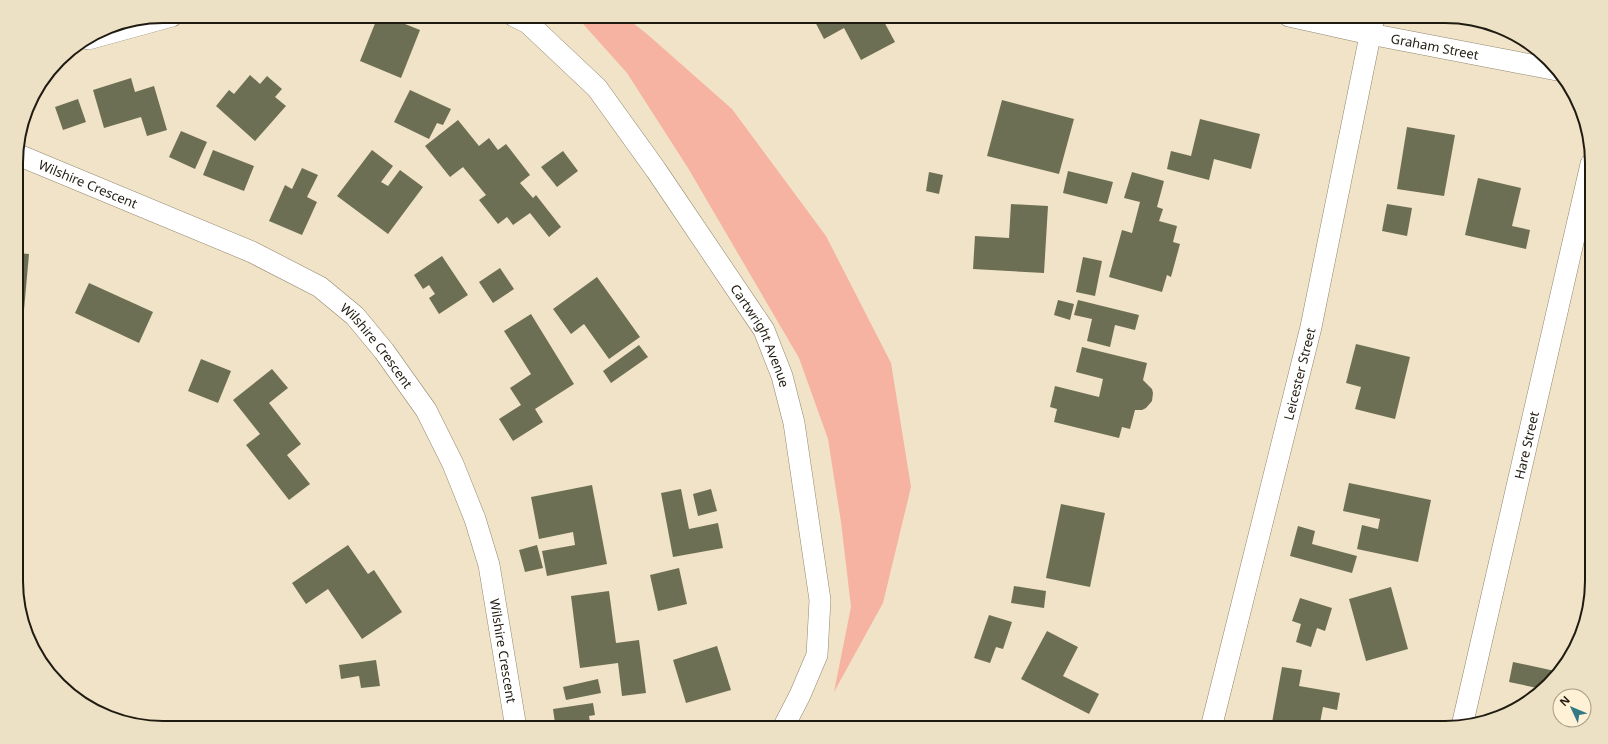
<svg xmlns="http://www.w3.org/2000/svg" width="1608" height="744" viewBox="0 0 1608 744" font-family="'Noto Sans',sans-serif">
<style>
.green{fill:#f7b3a1}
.building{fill:#6d6f54}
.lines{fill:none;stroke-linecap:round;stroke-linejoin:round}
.minor-casing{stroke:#92866c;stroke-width:22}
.minor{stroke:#fff;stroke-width:21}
.labels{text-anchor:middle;stroke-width:3.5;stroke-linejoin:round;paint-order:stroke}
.street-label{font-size:13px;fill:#201b11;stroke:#fef1d5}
.rim{fill:none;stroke:#201b11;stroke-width:2}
</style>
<rect width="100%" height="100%" fill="#f0e3c8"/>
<!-- green -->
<polygon class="green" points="576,16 624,16 647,34 732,109 826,236 891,363 911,487 883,603 834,692 851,607 841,522 828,439 799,358 688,168 627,73"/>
<!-- building -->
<g class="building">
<polygon points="378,16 385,16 420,30 401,78 360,61"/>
<polygon points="812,16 828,16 829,18 833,16 881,16 895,42 861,60 844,28 824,39"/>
<polygon points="250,75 260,84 267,76 282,89 275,97 286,106 255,141 216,106 229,90 234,94"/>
<polygon points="131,78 135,92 154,86 167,130 147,136 141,117 104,128 93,90"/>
<polygon points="410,90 451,109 443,125 437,123 429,139 394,122"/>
<polygon points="78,99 86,122 63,130 55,107"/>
<polygon points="1002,100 1074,119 1059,174 987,156"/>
<polygon points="1200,119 1260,134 1251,169 1214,159 1209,180 1167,169 1171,151 1191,156"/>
<polygon points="458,120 479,146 489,138 498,150 506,144 530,175 520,183 533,198 536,195 561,227 549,237 530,213 513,225 507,217 498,224 479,200 486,195 463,167 450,177 425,146"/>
<polygon points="1407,127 1455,135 1444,196 1397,189"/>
<polygon points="181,131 207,142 195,169 169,157"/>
<polygon points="213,150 254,166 244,191 203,175"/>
<polygon points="372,150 393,166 381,182 388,186 400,170 423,187 388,234 337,196"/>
<polygon points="563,151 578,171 557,187 541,167"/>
<polygon points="302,168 318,175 307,197 317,202 302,235 269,221 285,185 292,189"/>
<polygon points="1068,171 1113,182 1107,204 1063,193"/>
<polygon points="929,172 943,175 939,194 926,191"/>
<polygon points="1132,172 1164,181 1157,207 1163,209 1159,221 1177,226 1173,242 1180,244 1171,277 1167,275 1162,292 1109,277 1122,230 1132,233 1140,202 1124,198"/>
<polygon points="1478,178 1521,188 1512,226 1530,230 1526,249 1465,235"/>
<polygon points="1011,204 1048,206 1044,273 973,269 975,236 1009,238"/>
<polygon points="1387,204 1412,208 1407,236 1382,231"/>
<polygon points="17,253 29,254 24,310 17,309"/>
<polygon points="442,256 468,295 439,314 429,298 435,294 429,285 423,289 414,275"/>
<polygon points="1083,257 1102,261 1095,296 1076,292"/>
<polygon points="500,268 514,289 493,303 479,282"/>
<polygon points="597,277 640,337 609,359 584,324 571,334 553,309"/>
<polygon points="89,283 153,312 139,343 75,313"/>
<polygon points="1058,300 1074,304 1070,320 1054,315"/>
<polygon points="1078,300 1139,315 1135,330 1115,325 1110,347 1087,341 1092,319 1074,315"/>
<polygon points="531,314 574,384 535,409 543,422 513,441 499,419 521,405 510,388 531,374 504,331"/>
<polygon points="1356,344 1410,357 1395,419 1355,409 1361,387 1346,383"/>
<polygon points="639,345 648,357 611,383 603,371"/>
<polygon points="1082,347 1147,363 1143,380 1152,389 1153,393 1152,401 1146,408 1142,410 1135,410 1130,429 1122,427 1119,438 1054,422 1057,409 1050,407 1055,386 1099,397 1103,379 1076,372"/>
<polygon points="201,359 231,371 218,403 188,391"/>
<polygon points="272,369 288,388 269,403 301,444 287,455 310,484 289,500 246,445 260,434 233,400"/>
<polygon points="1349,483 1431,500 1418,562 1357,549 1362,525 1378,529 1380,519 1343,511"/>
<polygon points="592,485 607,564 547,576 542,551 575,545 573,532 539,539 531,497"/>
<polygon points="681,489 689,529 718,523 723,548 673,557 661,493"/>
<polygon points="711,489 717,511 698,516 693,494"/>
<polygon points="1061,504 1105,513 1090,587 1046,578"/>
<polygon points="1298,526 1315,531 1312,544 1357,556 1352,573 1290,556"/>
<polygon points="348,545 368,574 374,570 402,612 362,639 328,589 306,604 292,583"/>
<polygon points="537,545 543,568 525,572 519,550"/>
<polygon points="679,568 687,604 658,611 650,575"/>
<polygon points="1014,586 1046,591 1044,608 1011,603"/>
<polygon points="1391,587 1408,649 1366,661 1349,599"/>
<polygon points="609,591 616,643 639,640 646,693 622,696 618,663 580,668 571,596"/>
<polygon points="1300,598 1332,608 1325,631 1317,628 1311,647 1296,642 1301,624 1292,621"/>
<polygon points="989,615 1012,622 1003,649 996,647 990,663 974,658"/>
<polygon points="1047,631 1078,647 1063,676 1099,694 1089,714 1021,679"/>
<polygon points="717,646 731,690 686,703 673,660"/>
<polygon points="376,660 380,686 361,688 359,676 341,679 339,665"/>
<polygon points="1513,662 1555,671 1554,678 1542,689 1509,682"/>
<polygon points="1282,667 1302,670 1299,686 1340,693 1337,710 1323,707 1319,728 1271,728"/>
<polygon points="598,679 601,693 566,700 563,687"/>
<polygon points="593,703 595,715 589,716 591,728 562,728 561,722 555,723 553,709"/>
<polygon points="461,726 461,728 443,728 443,727"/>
</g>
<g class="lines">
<!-- minor casing -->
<g class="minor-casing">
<g id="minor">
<path id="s1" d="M 514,16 L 528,23 L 597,88 L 656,170 L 764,330 L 782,376 L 794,423 L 820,600 L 817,655 L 800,695 L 783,728"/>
<path id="s2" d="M 1289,16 L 1370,34 L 1557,70"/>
<polyline points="88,39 172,16"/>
<path id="s3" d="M 16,154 L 252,252 L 320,287 L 355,316 L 384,351 L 426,410 L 453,464 L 475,519 L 489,565 L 516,728"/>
<path id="s4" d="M 1462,726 L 1591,164"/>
<path id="s5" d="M 1211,728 L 1311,327 L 1374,16"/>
</g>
</g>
<!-- minor -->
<use href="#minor" class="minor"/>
</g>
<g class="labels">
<!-- street labels -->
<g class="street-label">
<text dy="5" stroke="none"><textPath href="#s2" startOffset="149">Graham Street</textPath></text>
<text dy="5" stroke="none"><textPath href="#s3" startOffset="78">Wilshire Crescent</textPath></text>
<text dy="5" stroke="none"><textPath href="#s1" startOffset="408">Cartwright Avenue</textPath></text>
<text dy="5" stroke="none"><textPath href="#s3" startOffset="414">Wilshire Crescent</textPath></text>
<text dy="5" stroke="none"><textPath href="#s5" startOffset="365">Leicester Street</textPath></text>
<text dy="5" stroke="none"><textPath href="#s4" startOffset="288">Hare Street</textPath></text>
<text dy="5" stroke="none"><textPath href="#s3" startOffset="750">Wilshire Crescent</textPath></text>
</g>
</g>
<!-- crop -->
<path d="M0 0H1608V744H0ZM163 23H1445A140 140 0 0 1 1585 163V581A140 140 0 0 1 1445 721H163A140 140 0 0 1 23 581V163A140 140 0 0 1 163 23Z" fill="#ece0c5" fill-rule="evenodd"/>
<path class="rim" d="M163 23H1445A140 140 0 0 1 1585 163V581A140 140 0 0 1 1445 721H163A140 140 0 0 1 23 581V163A140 140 0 0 1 163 23Z"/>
<!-- north arrow -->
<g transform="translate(1572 708) rotate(314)"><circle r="19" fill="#fef1d5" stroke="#a59b87"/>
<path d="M0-3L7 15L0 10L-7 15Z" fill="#347986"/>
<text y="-6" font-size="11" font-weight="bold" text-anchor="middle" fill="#201b11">N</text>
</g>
</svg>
